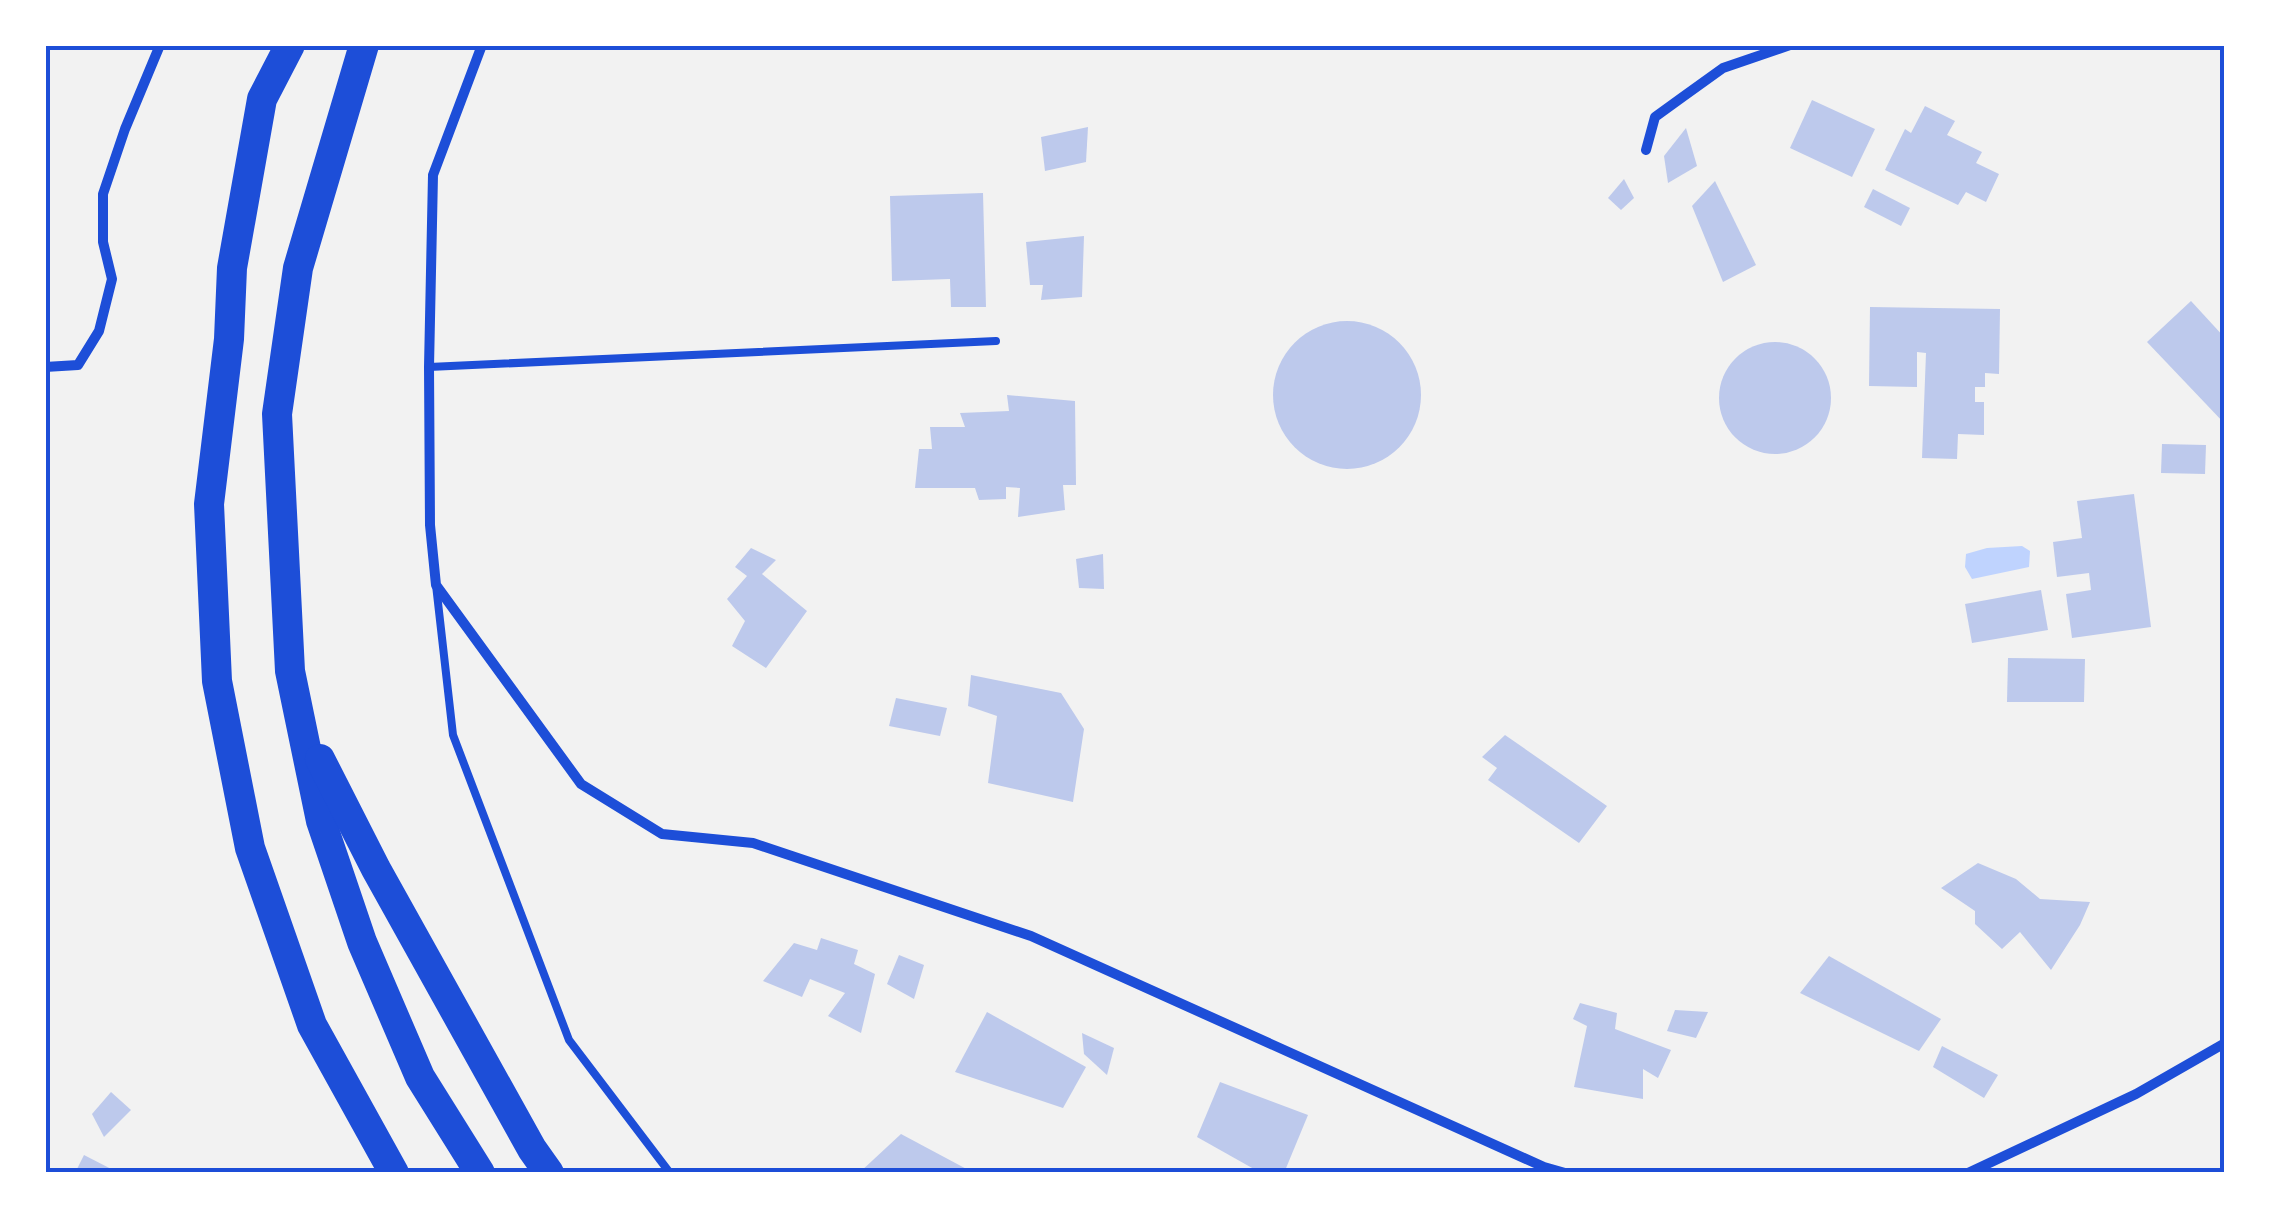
<svg xmlns="http://www.w3.org/2000/svg" width="2270" height="1218" viewBox="0 0 2270 1218" font-family="'Asap Condensed',sans-serif">
<style>
.water{fill:#bfd3fe}
.building{fill:#bdc9ec}
.lines{fill:none;stroke-linecap:round;stroke-linejoin:round}
.service{stroke:#1d4ed8;stroke-width:8}
.minor{stroke:#1d4ed8;stroke-width:10}
.motorway{stroke:#1d4ed8;stroke-width:30}
.neatline{fill:none;stroke:#1d4ed8;stroke-width:4}
</style>
<rect width="100%" height="100%" fill="#f2f2f2"/>
<!-- water -->
<polygon class="water" points="2022,546 2030,551 2029,567 1972,579 1965,567 1966,554 1987,548"/>
<!-- building -->
<g class="building">
<polygon points="1812,100 1875,129 1852,177 1790,148"/>
<polygon points="1925,106 1955,121 1947,135 1982,152 1976,163 1999,174 1986,202 1966,192 1958,205 1885,170 1905,129 1911,133"/>
<polygon points="1088,127 1086,162 1045,171 1041,137"/>
<polygon points="1686,128 1697,166 1668,183 1664,156"/>
<polygon points="1624,179 1634,198 1621,210 1608,198"/>
<polygon points="1715,181 1756,265 1723,282 1692,206"/>
<polygon points="1873,189 1910,208 1901,226 1864,207"/>
<polygon points="983,193 986,307 951,307 950,279 892,281 890,196"/>
<polygon points="1084,236 1082,297 1041,300 1043,285 1030,285 1026,242"/>
<polygon points="2191,301 2225,338 2225,424 2147,342"/>
<polygon points="1870,307 2000,309 1999,374 1985,373 1985,387 1975,387 1975,402 1984,402 1984,435 1958,434 1957,459 1922,458 1926,353 1917,352 1917,387 1869,386"/>
<circle cx="1347" cy="395" r="74"/>
<circle cx="1775" cy="398" r="56"/>
<polygon points="1007,395 1075,401 1076,485 1063,485 1065,510 1018,517 1020,488 1006,487 1006,499 979,500 975,488 915,488 919,449 932,449 930,427 965,427 960,413 1009,411"/>
<polygon points="2162,444 2206,445 2205,474 2161,473"/>
<polygon points="2134,494 2151,627 2072,638 2066,594 2091,590 2089,573 2057,577 2053,542 2082,538 2077,501"/>
<polygon points="751,548 776,560 762,574 807,611 766,668 732,646 745,621 727,599 747,576 735,567"/>
<polygon points="1103,554 1104,589 1079,588 1076,559"/>
<polygon points="2041,590 2048,630 1972,643 1965,604"/>
<polygon points="2008,658 2085,659 2084,702 2007,702"/>
<polygon points="971,675 1061,693 1084,729 1073,802 988,783 997,716 968,706"/>
<polygon points="896,698 947,708 940,736 889,726"/>
<polygon points="1505,735 1607,806 1579,843 1488,780 1497,768 1482,757"/>
<polygon points="1978,863 2016,879 2040,899 2090,902 2080,925 2051,970 2020,932 2002,949 1975,924 1975,911 1941,888"/>
<polygon points="821,938 858,950 854,964 875,974 861,1033 828,1016 845,993 810,979 802,997 763,981 794,943 817,950"/>
<polygon points="899,955 924,965 914,999 887,984"/>
<polygon points="1829,956 1941,1019 1919,1051 1800,993"/>
<polygon points="1580,1003 1617,1013 1615,1029 1671,1050 1658,1078 1643,1069 1643,1099 1574,1087 1587,1026 1573,1019"/>
<polygon points="1675,1010 1708,1012 1696,1038 1667,1031"/>
<polygon points="987,1012 1086,1067 1063,1108 955,1072"/>
<polygon points="1082,1033 1114,1048 1107,1075 1084,1054"/>
<polygon points="1942,1046 1998,1075 1984,1098 1933,1067"/>
<polygon points="1220,1082 1308,1115 1284,1173 1261,1173 1197,1137"/>
<polygon points="111,1092 131,1110 104,1137 92,1114"/>
<polygon points="901,1134 974,1173 859,1173"/>
<polygon points="84,1155 119,1173 75,1173"/>
</g>
<g class="lines">
<!-- service -->
<g class="service">
<polyline points="429,367 996,341"/>
<polyline points="436,585 453,735 569,1040 670,1173"/>
</g>
<!-- minor -->
<g class="minor">
<polyline points="482,45 433,175 429,367 430,525 436,585 581,784 662,834 753,843 1031,936 1544,1167 1565,1173"/>
<polyline points="1646,150 1655,117 1684,96 1723,68 1790,45"/>
<polyline points="45,367 78,365 99,331 112,279 103,242 103,194 125,129 160,45"/>
<polyline points="1968,1173 2136,1094 2225,1043"/>
</g>
<!-- motorway -->
<g class="motorway">
<polyline points="290,45 262,99 232,268 229,339 209,504 217,681 250,848 312,1025 394,1173"/>
<polyline points="364,45 298,268 277,414 290,671 321,821 362,942 420,1077 480,1173"/>
<polyline points="320,759 376,869 532,1149 549,1173"/>
</g>
</g>
<!-- border -->
<rect width="2270" height="1218" fill="none" stroke="#ffffff" stroke-width="95"/>
<rect x="48" y="48" width="2174" height="1122" class="neatline"/>
</svg>
